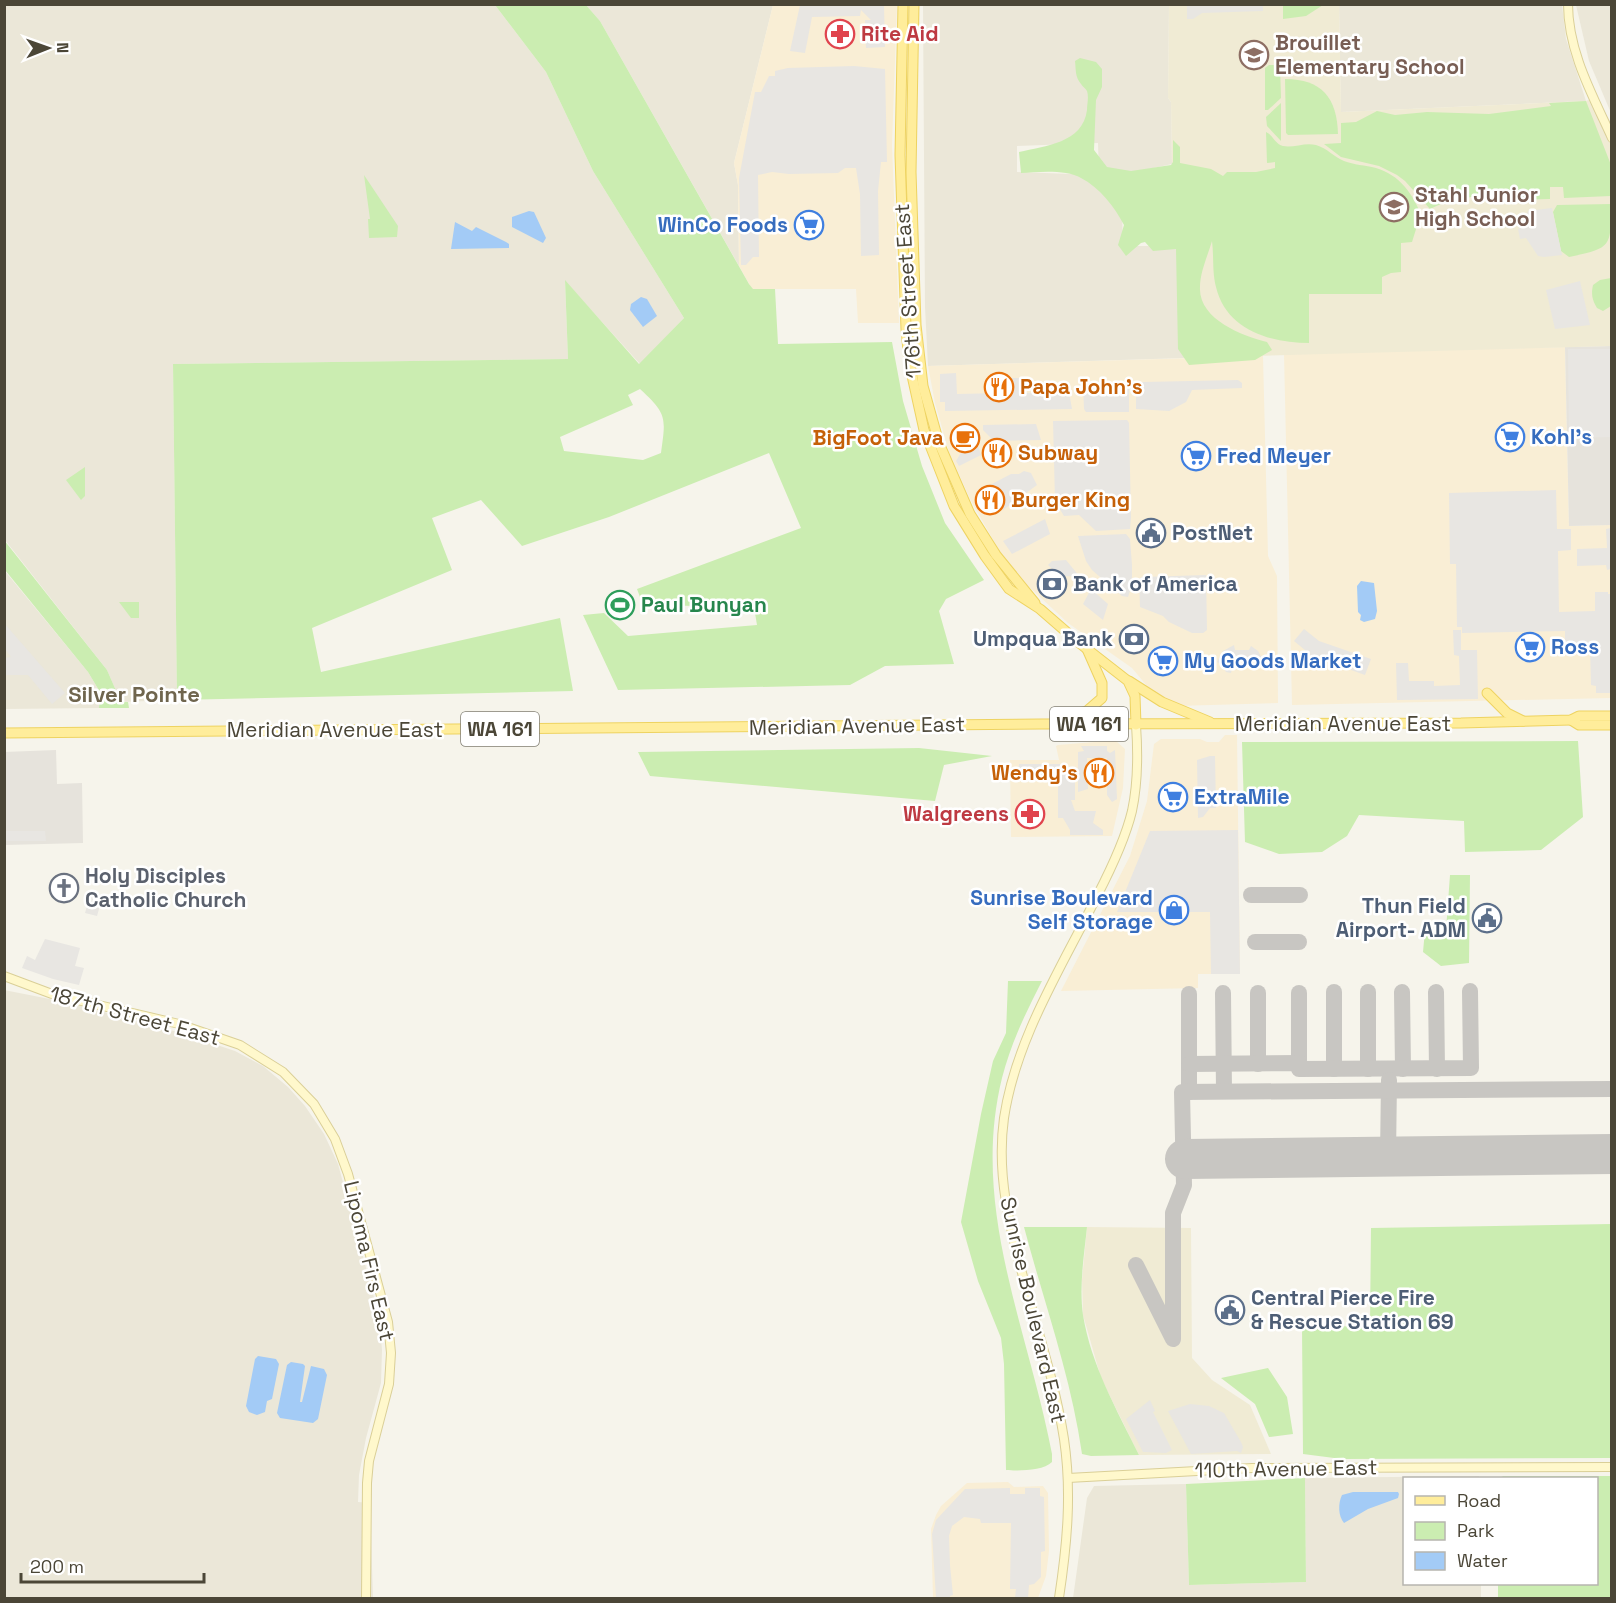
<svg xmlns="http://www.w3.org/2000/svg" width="1616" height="1603" viewBox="0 0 1616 1603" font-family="'Space Grotesk',sans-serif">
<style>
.residential{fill:#ebe7d8;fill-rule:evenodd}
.commercial{fill:#f9eed5}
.industrial{fill:#e6e3dc}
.education{fill:#f0ebd4}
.green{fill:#cbedb1;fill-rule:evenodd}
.parking{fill:#e8e6e2}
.water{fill:#a3cbf6}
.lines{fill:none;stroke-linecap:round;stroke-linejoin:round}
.taxiway{stroke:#c8c6c2;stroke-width:16}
.runway{stroke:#c8c6c2;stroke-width:40}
.secondary-casing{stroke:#dacf97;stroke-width:10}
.primary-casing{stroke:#eed361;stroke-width:11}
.secondary{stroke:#fff8cc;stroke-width:8}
.primary{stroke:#ffed9b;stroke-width:9}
.labels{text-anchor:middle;stroke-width:5;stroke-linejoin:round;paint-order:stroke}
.shield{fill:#fff;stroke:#817e73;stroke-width:1.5}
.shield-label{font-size:20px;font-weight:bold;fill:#4b4637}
.health-label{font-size:21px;font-weight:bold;fill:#be3a42;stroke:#fff;text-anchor:start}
.education-label{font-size:21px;font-weight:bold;fill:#785e54;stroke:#fff;text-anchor:start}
.shop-label{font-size:21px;font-weight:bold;fill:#366cbe;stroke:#fff;text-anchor:start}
.street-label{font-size:21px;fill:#4b4637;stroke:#fff}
.food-label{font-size:21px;font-weight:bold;fill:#c56008;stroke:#fff;text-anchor:start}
.service-label{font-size:21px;font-weight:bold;fill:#4e5e75;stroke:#fff;text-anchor:start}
.leisure-label{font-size:21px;font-weight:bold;fill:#27864d;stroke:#fff;text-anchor:start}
.worship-label{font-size:21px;font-weight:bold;fill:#5b616d;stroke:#fff;text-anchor:start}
.neighbourhood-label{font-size:22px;font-weight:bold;fill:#6f654e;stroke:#fff}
</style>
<rect width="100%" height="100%" fill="#f6f4eb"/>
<!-- residential -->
<g class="residential">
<polygon points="5,5 495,5 546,72 593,171 684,318 640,364 565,281 568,359 173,364 177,700 121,702 107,670 5,540"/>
<polygon points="586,5 773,5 734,163 738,185 739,266 600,21"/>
<path d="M 923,5 L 1169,5 L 1168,98 L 1171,102 L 1172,164 L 1121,175 L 1123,246 L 1182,246 L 1185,358 L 928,366 L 925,307 ZM 1098,143 L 1099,175 L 1017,172 L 1017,146 Z"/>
<polygon points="1339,5 1562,5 1566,39 1586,101 1341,112"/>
<polygon points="1576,5 1611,5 1611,113 1589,61"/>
<polygon points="4,570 88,672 100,692 99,708 5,709"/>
<polygon points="4,990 75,1004 181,1033 235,1051 263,1066 288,1087 305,1106 324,1134 338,1164 379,1316 382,1350 381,1383 366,1438 359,1475 358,1502 370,1503 373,1598 5,1598"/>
<polygon points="1479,1476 1479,1478 1404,1478 1404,1584 1481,1584 1481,1598 1073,1598 1087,1498 1094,1486 1186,1484 1189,1585 1306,1582 1305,1478"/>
</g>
<!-- commercial -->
<g class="commercial">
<polygon points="773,5 897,5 892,145 899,323 858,323 856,289 752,289 739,266 738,185 734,163"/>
<polygon points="1565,347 1569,526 1611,525 1611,698 1292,705 1284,354"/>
<polygon points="1263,356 1268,556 1277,576 1278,703 1176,706 1152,692 1132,668 1068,623 1026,584 1000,552 970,499 949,452 935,403 928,366"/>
<polygon points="1225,735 1237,735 1240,974 1198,974 1198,988 1061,991 1130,856 1147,801 1154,744 1161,739 1200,739 1207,742 1219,742"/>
<polygon points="1107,741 1116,741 1125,749 1123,788 1112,836 1011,837 1010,760 1059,760 1056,746 1058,745"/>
<polygon points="1008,1482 1014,1487 1043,1486 1048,1493 1049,1551 1046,1576 1038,1598 933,1598 931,1529 936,1515 941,1506 967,1483"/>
</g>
<!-- industrial -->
<g class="industrial">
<polygon points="1611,346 1611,525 1569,526 1565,347"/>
<polygon points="56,750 57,784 82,783 83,843 5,845 4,752"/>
</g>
<!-- education -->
<g class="education">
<polygon points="1169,4 1339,5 1341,112 1586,101 1593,98 1611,138 1611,346 1185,358 1172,164 1171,102 1168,98"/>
<polygon points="1087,1227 1191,1228 1192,1358 1212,1380 1250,1405 1271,1454 1139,1455 1101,1378 1083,1315 1082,1280"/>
</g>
<!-- green -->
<g class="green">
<path d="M 495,5 L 586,5 L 600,21 L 749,284 L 753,289 L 775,289 L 778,344 L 892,342 L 903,401 L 922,466 L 945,523 L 984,580 L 946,599 L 939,611 L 954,664 L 885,666 L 850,685 L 618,690 L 583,615 L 604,613 L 628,636 L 757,625 L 754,607 L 643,605 L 637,589 L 801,528 L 769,453 L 609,517 L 522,546 L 481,500 L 432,518 L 452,570 L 312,628 L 321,672 L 560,618 L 573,691 L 177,700 L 173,364 L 568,359 L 565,280 L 639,364 L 684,318 L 593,171 L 546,72 ZM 640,389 C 667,414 666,417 661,453 L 643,460 L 564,451 L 560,437 L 633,405 L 628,395 Z"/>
<polygon points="1283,5 1283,4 1323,5 1306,16 1283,19"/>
<path d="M 1080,58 L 1096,62 L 1102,69 L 1102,87 L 1096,100 L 1094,150 L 1107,167 L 1131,171 L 1171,165 L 1173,162 L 1173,140 L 1180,147 L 1180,163 L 1211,169 L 1223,176 L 1227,172 L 1256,172 L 1275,168 L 1275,162 L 1267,163 L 1266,132 C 1273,135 1275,144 1283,146 C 1294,148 1305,142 1316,145 C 1327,148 1334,157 1344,161 C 1354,165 1365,165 1376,168 C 1400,175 1413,194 1422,217 L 1417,226 L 1412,242 L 1401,243 L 1401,272 L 1391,273 L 1382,277 L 1382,294 L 1309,294 L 1309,343 C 1271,343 1226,330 1216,287 C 1212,272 1214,256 1212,241 C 1208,255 1200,272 1200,287 C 1198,319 1242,336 1267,342 L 1272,350 L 1255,360 L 1189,365 L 1178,349 L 1176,249 L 1153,251 L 1145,242 L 1141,243 L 1126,256 L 1118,245 L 1124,225 C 1114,206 1100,188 1081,178 C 1066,169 1037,172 1021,173 L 1019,152 C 1045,146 1083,143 1087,110 C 1087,104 1089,97 1087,91 C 1085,88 1083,87 1081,84 C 1075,77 1076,70 1075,61 Z"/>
<polygon points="1269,65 1280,65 1281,98 1268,110 1265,110 1265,68"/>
<path d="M 1285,79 C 1322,79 1337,98 1338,134 L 1288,135 L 1286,133 Z"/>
<polygon points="1586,101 1611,165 1611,196 1564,198 1563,187 1550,187 1550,199 1520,200 1485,194 1443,203 1430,209 1405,181 1397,175 1379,166 1341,157 1324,144 1341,143 1341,123 1356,122 1377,111 1395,115 1427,112 1489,114 1551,106 1549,103"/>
<polygon points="1281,103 1281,141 1267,126 1266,117"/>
<polygon points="364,175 398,226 397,237 369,238 368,219 370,219"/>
<path d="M 1611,204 C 1611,247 1612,248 1569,257 L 1561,251 L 1553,212 L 1557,205 Z"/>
<path d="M 1611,278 L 1611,306 L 1603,311 L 1597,308 C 1592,300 1591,294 1593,285 L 1600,280 Z"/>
<polygon points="85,467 85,496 81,500 66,480"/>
<polygon points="4,540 107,670 121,702 128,702 129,708 99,708 100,692 88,672 5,570"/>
<polygon points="119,602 139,602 139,618 131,618"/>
<polygon points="1578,741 1583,817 1541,850 1465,852 1464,821 1359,815 1347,836 1322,852 1279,854 1245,842 1242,742"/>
<polygon points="919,748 992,756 944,765 935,801 650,776 638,752"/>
<polygon points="1450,875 1470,875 1469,963 1441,966 1423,952 1425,930 1446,930"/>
<path d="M 1008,981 L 1042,981 C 1026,1012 1011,1043 1002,1078 C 970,1208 1028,1328 1052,1454 L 1052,1462 C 1043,1471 1018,1471 1006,1470 L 1004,1364 L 1001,1338 L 978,1281 L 961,1222 L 981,1114 L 993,1061 L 1006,1033 Z"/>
<polygon points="1611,1224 1611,1458 1342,1459 1303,1454 1302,1327 1370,1326 1371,1228"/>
<path d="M 1024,1227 L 1087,1227 C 1084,1256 1079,1286 1083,1315 C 1091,1365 1117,1410 1139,1455 L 1091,1456 L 1082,1454 C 1071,1376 1044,1303 1024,1227 Z"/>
<polygon points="1268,1368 1287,1397 1293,1434 1269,1437 1255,1404 1221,1378"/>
<polygon points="1503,1476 1611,1476 1611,1598 1498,1598 1498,1584 1596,1584 1596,1478 1500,1478"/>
<polygon points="1305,1478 1306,1582 1189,1585 1186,1484"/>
</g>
<!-- parking -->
<g class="parking">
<polygon points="800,5 884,5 885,47 866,48 865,20 871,20 861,10 860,16 812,17 805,53 790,51"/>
<polygon points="1187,5 1263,5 1263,11 1202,13 1193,19 1187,19"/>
<polygon points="854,66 885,69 887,162 881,162 878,191 879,255 861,256 860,194 856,168 845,168 838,173 789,174 772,172 758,175 759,257 753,257 746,265 741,265 739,178 755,92 761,92 769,76 775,76 775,71 788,68"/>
<polygon points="1552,208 1562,255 1544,257 1538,256 1526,238 1520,239 1518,229 1523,227 1528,211"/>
<polygon points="1580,281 1590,325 1555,329 1546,290"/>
<polygon points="1568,349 1611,349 1611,437 1569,438"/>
<polygon points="956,373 957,394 1005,393 1005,378 1022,378 1022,393 1069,392 1072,409 945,411 945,402 940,402 940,374"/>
<polygon points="1238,380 1242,383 1242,388 1192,390 1186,402 1169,411 1136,409 1136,388 1143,382"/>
<polygon points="1129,382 1129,412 1086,412 1084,409 1083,383"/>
<polygon points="1127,420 1129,423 1131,517 1130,529 1096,531 1079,515 1064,516 1055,501 1053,421"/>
<polygon points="1036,424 1041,440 991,441 991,438 983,430 983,425"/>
<polygon points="976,439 981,455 959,466 956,461 962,451 960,447"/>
<polygon points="1024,471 1031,473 1037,485 1003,510 990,485 1011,474 1019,474"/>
<polygon points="1556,490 1557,529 1571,529 1571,550 1558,551 1559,612 1595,611 1595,592 1608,592 1608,594 1611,594 1611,693 1596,693 1596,686 1591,685 1590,647 1565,647 1565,631 1462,633 1462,627 1457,627 1456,564 1450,564 1449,493"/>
<polygon points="1045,519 1050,534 1012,554 1003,541"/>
<polygon points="1611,528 1611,569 1607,570 1606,565 1577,566 1577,549 1607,548 1606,529"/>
<polygon points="1126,534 1130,539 1132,565 1132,585 1128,597 1122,596 1092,570 1086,561 1078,536"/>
<polygon points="1066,560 1080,577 1065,576 1063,579 1048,565 1052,561"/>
<polygon points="1206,575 1207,630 1203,633 1192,633 1169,622 1163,616 1140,607 1139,579 1142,577"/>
<polygon points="1091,589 1108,604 1103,620 1083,604"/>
<polygon points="4,623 65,693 52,704 28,675 5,675 5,658 11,657 5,649"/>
<polygon points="1304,629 1319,641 1371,659 1365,675 1326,661 1305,662 1305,650 1294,641"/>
<polygon points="1453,630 1461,630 1461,650 1477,650 1478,699 1397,700 1396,663 1408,663 1409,681 1434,681 1434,686 1460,685 1459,656 1454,655"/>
<polygon points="1234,645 1235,650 1249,650 1251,646 1258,651 1264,662 1251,659 1247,662 1240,659 1233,664 1231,673 1226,672 1221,664 1217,662 1223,651"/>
<polygon points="1081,746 1107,746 1107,751 1110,753 1115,750 1117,799 1112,802 1107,795 1107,758 1087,758 1088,789 1078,792 1078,752 1084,751"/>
<polygon points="1210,756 1215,756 1216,808 1210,808 1203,817 1198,818 1197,760"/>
<polygon points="1019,764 1060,764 1060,769 1075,769 1075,800 1071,800 1075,811 1096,811 1093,823 1103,830 1103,835 1070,835 1070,830 1063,818 1058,818 1058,784 1056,781 1029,781 1029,776 1019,769"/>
<polygon points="1238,830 1240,974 1211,974 1210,912 1117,912 1150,831"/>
<polygon points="5,831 45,831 46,841 5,841"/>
<polygon points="91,892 103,895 97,916 85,913"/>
<polygon points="45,939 80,948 75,966 84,968 79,985 53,979 22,968 27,956 35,960"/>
<polygon points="1150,1400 1155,1411 1153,1412 1172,1450 1166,1453 1143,1452 1126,1419"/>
<polygon points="1190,1404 1209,1406 1224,1413 1241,1442 1243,1447 1241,1453 1237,1451 1191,1454 1168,1411"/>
<polygon points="1010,1488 1010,1494 1025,1494 1025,1488 1040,1488 1040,1496 1044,1497 1045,1551 1041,1552 1041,1577 1034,1584 1029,1585 1028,1598 1015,1598 1016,1589 1010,1589 1011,1523 981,1523 980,1519 964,1517 952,1526 949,1536 950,1565 953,1595 950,1596 950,1598 936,1598 932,1534 936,1520 965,1489"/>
</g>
<!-- water -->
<g class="water">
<polygon points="529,211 534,212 546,238 543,243 512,227 512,217"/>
<polygon points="455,222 472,231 476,227 506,242 509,244 509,248 451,249"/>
<polygon points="641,297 647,299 657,316 643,327 630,310 631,304"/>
<polygon points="1361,581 1374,583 1377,611 1375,619 1364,622 1360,620 1361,615 1358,612 1357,586"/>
<polygon points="258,1356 276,1359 279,1364 272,1399 267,1401 265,1412 257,1415 249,1412 246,1406 255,1359"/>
<polygon points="291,1362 303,1364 305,1366 300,1402 302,1402 311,1366 324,1369 327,1375 318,1419 313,1423 280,1418 277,1413 287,1365"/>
<path d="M 1353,1492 L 1398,1492 L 1399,1494 L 1398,1498 L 1368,1509 L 1344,1523 C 1338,1516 1338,1503 1342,1495 Z"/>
</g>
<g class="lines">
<!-- taxiway -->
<g class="taxiway">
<polyline points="1251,895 1300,895"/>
<polyline points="1255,942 1299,942"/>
<polyline points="1334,992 1334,1069"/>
<polyline points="1368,992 1368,1069"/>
<polyline points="1402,992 1403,1069"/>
<polyline points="1436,992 1437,1069"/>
<polyline points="1223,993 1224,1091"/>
<polyline points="1258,993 1258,1064"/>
<polyline points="1299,993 1299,1063"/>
<polyline points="1189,994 1189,1092"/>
<polyline points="1189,1064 1299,1063 1299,1069 1471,1068 1470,991"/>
<polyline points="1388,1157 1389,1080"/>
<polyline points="1136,1265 1173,1339 1173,1213 1184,1185 1182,1092 1612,1089"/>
</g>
<!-- runway -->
<polyline class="runway" points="1185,1159 1612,1154"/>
<!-- secondary casing -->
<g class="secondary-casing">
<g id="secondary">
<path d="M 1568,4 C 1568,52 1593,96 1612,138"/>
<polyline points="4,976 52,994 179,1024 240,1045 283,1072 314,1104 335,1139 348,1174 377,1281 388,1322 391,1353 389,1384 369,1461 367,1483 366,1598"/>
<polyline points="1068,1478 1252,1468 1612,1467"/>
<path d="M 1059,1598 C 1067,1545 1072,1493 1064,1439 C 1056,1387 1039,1335 1025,1284 C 1010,1229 996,1175 1004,1118 C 1016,1038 1062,967 1097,896 C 1111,869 1125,840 1132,811 C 1138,783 1138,753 1136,725"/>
</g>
</g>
<!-- primary casing -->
<g class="primary-casing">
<g id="primary">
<polyline points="903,4 900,155 906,329 909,362 924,430 954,506 985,556 1009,589 1040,609 1078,642 1128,681 1135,696 1136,725"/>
<polyline points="914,4 911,172 916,325 923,386 939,443 970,514 996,555 1035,603"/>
<polyline points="1129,681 1162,702 1210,722"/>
<polyline points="1487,693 1507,713 1523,721"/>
<polyline points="1571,720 1579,725 1612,725"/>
<polyline points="1056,721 1087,711 1102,698 1102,683 1087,649"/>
<polyline points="4,733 1041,724 1461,723 1571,720 1579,716 1612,716"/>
</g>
</g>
<!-- secondary -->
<use href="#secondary" class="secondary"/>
<!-- primary -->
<use href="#primary" class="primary"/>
</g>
<!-- icons -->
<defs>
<g id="pharmacy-ring" transform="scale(1.5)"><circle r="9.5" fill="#fff" stroke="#e0444e" stroke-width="1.5"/><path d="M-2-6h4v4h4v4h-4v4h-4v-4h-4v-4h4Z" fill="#e0444e"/></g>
<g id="school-ring" transform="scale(1.5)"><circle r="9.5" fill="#fff" stroke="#8d6e63" stroke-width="1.5"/><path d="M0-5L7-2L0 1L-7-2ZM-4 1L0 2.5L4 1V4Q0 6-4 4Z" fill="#8d6e63"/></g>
<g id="supermarket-ring" transform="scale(1.5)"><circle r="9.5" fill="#fff" stroke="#3f7fe0" stroke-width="1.5"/><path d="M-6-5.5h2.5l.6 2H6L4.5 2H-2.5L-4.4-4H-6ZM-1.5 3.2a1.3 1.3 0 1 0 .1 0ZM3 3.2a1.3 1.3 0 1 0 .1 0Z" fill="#3f7fe0"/></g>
<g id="restaurant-ring" transform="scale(1.5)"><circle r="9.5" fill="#fff" stroke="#e8710a" stroke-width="1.5"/><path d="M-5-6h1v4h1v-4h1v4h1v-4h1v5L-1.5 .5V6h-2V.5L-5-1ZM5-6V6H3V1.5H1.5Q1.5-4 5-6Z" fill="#e8710a"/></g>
<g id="cafe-ring" transform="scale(1.5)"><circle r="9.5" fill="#fff" stroke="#e8710a" stroke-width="1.5"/><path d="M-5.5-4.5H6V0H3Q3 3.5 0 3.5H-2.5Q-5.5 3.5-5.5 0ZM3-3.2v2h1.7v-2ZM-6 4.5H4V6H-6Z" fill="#e8710a"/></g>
<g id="civic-ring" transform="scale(1.5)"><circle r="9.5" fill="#fff" stroke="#5c6f8a" stroke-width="1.5"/><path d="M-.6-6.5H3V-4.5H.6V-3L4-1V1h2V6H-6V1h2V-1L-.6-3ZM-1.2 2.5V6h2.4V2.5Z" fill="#5c6f8a"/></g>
<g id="bank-ring" transform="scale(1.5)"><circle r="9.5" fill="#fff" stroke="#5c6f8a" stroke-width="1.5"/><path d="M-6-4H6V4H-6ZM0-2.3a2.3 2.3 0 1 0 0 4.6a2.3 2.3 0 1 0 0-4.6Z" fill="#5c6f8a"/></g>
<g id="stadium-ring" transform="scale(1.5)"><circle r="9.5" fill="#fff" stroke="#2e9e5b" stroke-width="1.5"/><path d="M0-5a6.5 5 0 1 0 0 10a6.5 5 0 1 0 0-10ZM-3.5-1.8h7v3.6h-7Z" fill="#2e9e5b"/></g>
<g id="church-ring" transform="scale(1.5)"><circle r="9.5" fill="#fff" stroke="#6b7280" stroke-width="1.5"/><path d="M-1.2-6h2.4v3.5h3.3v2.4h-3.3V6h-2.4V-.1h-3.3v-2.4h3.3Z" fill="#6b7280"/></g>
<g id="shop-ring" transform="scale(1.5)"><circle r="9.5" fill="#fff" stroke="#3f7fe0" stroke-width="1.5"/><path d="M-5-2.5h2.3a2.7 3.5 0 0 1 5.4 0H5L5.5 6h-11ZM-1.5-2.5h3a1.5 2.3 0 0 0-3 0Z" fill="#3f7fe0"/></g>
</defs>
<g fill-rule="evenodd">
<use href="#pharmacy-ring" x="840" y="34"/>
<use href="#school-ring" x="1254" y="55"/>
<use href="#school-ring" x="1394" y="207"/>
<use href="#supermarket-ring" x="809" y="225"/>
<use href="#restaurant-ring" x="999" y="387"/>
<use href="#supermarket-ring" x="1510" y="437"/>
<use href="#cafe-ring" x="965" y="438"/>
<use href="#restaurant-ring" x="997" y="453"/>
<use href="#supermarket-ring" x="1196" y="456"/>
<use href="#restaurant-ring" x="990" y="500"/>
<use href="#civic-ring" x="1151" y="533"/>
<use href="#bank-ring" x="1052" y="584"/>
<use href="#stadium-ring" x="620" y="605"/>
<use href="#bank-ring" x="1134" y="639"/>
<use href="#supermarket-ring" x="1530" y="647"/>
<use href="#supermarket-ring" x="1163" y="661"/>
<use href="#restaurant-ring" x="1099" y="773"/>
<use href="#supermarket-ring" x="1173" y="797"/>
<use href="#pharmacy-ring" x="1030" y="814"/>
<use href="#church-ring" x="64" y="888"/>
<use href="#shop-ring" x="1174" y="910"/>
<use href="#civic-ring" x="1487" y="918"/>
<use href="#civic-ring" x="1230" y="1310"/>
</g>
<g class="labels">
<!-- shield labels -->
<g class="shield">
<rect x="1050" y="707" width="78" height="34" rx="4.5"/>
<rect x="461" y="712" width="78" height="34" rx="4.5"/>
</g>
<g class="shield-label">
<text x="1089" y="731">WA 161</text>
<text x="500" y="736">WA 161</text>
</g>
<!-- health labels -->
<g class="health-label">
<text x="861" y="41">Rite Aid</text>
<text x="1009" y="821" text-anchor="end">Walgreens</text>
</g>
<!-- education labels -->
<g class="education-label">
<text x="1275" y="50">Brouillet<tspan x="1275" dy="24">Elementary School</tspan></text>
<text x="1415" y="202">Stahl Junior<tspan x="1415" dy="24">High School</tspan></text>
</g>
<!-- shop labels -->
<g class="shop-label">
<text x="788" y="232" text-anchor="end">WinCo Foods</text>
<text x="1531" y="444">Kohl's</text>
<text x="1217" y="463">Fred Meyer</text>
<text x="1551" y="654">Ross</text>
<text x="1184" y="668">My Goods Market</text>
<text x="1194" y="804">ExtraMile</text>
<text x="1153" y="905" text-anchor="end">Sunrise Boulevard<tspan x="1153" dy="24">Self Storage</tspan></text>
</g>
<!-- street labels -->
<g class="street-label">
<text transform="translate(908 291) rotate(-94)" y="7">176th Street East</text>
<text x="1343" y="731">Meridian Avenue East</text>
<text transform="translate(857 726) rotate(-1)" y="7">Meridian Avenue East</text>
<text x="335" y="737">Meridian Avenue East</text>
<text transform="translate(135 1016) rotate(15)" y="7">187th Street East</text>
<text transform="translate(369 1261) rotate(77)" y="7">Lipoma Firs East</text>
<text transform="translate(1033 1310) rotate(77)" y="7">Sunrise Boulevard East</text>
<text transform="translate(1286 1469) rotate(-1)" y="7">110th Avenue East</text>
</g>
<!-- food labels -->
<g class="food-label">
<text x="1020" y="394">Papa John's</text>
<text x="944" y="445" text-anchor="end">BigFoot Java</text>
<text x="1018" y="460">Subway</text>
<text x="1011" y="507">Burger King</text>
<text x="1078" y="780" text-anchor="end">Wendy's</text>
</g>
<!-- service labels -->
<g class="service-label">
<text x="1172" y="540">PostNet</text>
<text x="1073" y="591">Bank of America</text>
<text x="1113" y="646" text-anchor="end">Umpqua Bank</text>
<text x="1466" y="913" text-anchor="end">Thun Field<tspan x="1466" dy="24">Airport- ADM</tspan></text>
<text x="1251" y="1305">Central Pierce Fire<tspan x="1251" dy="24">&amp; Rescue Station 69</tspan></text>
</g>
<!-- leisure labels -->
<g class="leisure-label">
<text x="641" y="612">Paul Bunyan</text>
</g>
<!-- worship labels -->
<g class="worship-label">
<text x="85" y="883">Holy Disciples<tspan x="85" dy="24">Catholic Church</tspan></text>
</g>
<!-- neighbourhood labels -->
<g class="neighbourhood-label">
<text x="134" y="702">Silver Pointe</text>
</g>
</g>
<!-- border -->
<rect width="1616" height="1603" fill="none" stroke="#4b4637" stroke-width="12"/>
<!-- legend -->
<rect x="1403" y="1477" width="195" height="108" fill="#ffffff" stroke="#b7b5af" stroke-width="1.5"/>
<rect x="1415" y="1496" width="30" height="9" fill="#ffed9b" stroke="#b7b5af" stroke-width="1.5"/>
<text x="1457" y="1507" font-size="18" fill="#4b4637">Road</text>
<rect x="1415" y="1522" width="30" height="18" fill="#cbedb1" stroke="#b7b5af" stroke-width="1.5"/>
<text x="1457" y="1537" font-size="18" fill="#4b4637">Park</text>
<rect x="1415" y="1552" width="30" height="18" fill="#a3cbf6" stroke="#b7b5af" stroke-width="1.5"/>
<text x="1457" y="1567" font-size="18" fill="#4b4637">Water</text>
<!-- north arrow -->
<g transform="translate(48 48) rotate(89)" stroke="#ffffff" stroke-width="4.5" paint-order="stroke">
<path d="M0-4.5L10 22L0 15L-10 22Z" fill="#4b4637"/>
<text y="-9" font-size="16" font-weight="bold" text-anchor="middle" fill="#4b4637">N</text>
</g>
<!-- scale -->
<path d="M21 1573v9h183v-9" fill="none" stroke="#4b4637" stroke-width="3"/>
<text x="30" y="1573" font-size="18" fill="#4b4637" stroke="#ffffff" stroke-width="4.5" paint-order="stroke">200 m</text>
</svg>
